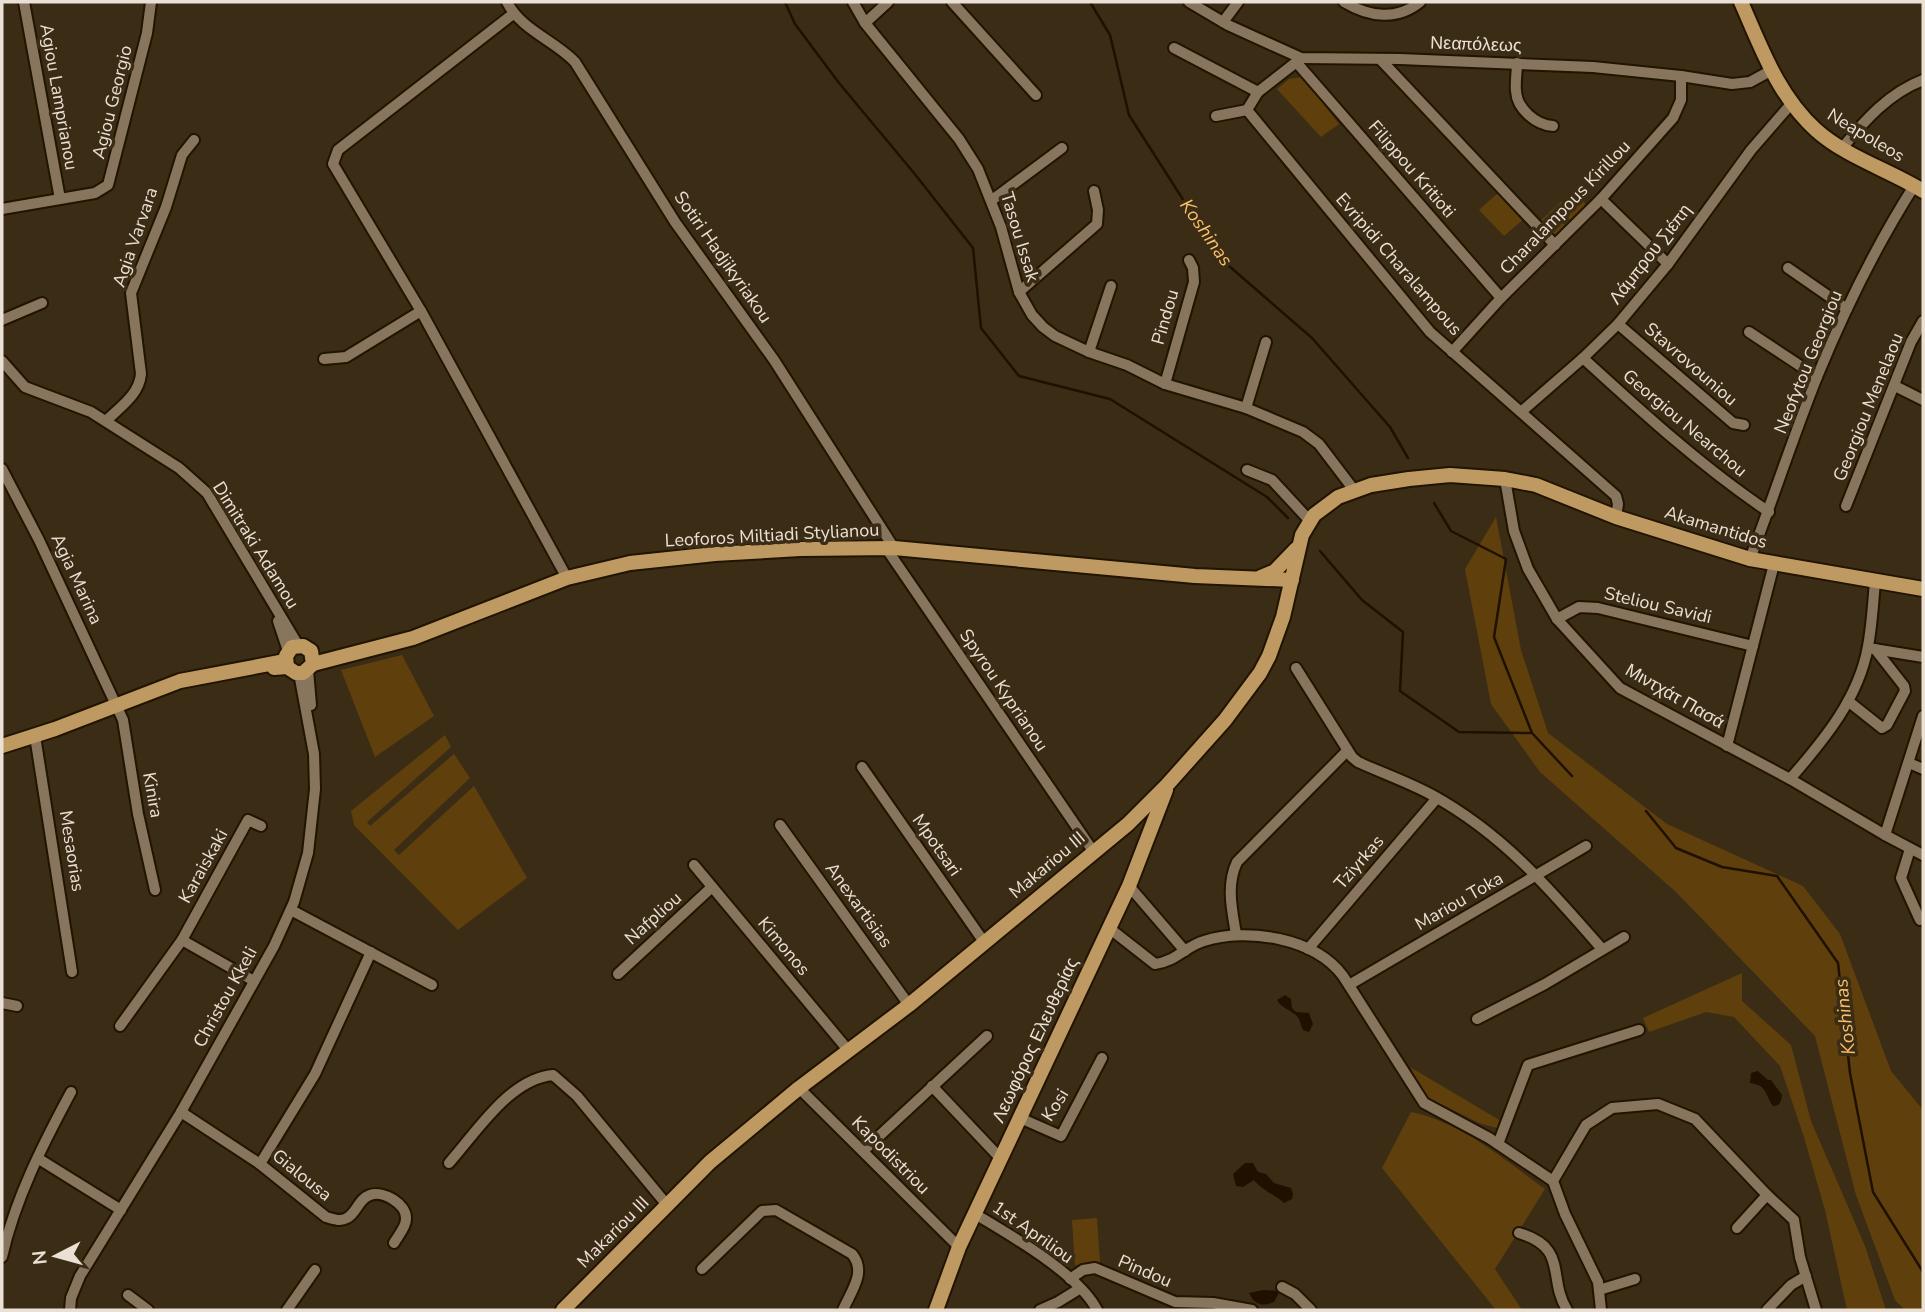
<svg xmlns="http://www.w3.org/2000/svg" width="1925" height="1312" viewBox="0 0 1925 1312" font-family="'Nunito Sans',sans-serif">
<style>
.green{fill:#5f400c}
.water{fill:#201000}
.lines{fill:none;stroke-linecap:round;stroke-linejoin:round}
.stream{stroke:#201000;stroke-width:2.5}
.minor-casing{stroke:#211401;stroke-width:14}
.major-casing{stroke:#211401;stroke-width:18}
.minor{stroke:#87755e;stroke-width:10}
.major{stroke:#bf9962;stroke-width:14}
.labels{text-anchor:middle;stroke-width:7;stroke-linejoin:round;paint-order:stroke}
.street-label{font-size:18px;fill:#eae0d3;stroke:#3b2c16}
.water-label{font-size:19px;font-style:italic;fill:#fac06b;stroke:#3b2c16}
</style>
<rect width="100%" height="100%" fill="#3b2c16"/>
<!-- green -->
<g class="green">
<polygon points="1302,77 1339,124 1321,137 1277,89 1289,79"/>
<polygon points="1574,190 1587,206 1555,238 1539,222"/>
<polygon points="1500,191 1525,218 1504,236 1479,210"/>
<polygon points="1496,517 1521,650 1548,733 1667,824 1803,886 1840,934 1891,1071 1923,1110 1923,1310 1905,1310 1895,1300 1856,1195 1815,1036 1676,892 1540,772 1491,704 1465,569"/>
<polygon points="402,655 434,716 375,757 341,670"/>
<polygon points="445,735 451,747 367,822 370,826 454,754 470,778 394,850 399,855 474,786 527,878 458,930 354,825 351,811"/>
<polygon points="1742,973 1742,1001 1791,1045 1811,1121 1865,1246 1886,1310 1847,1310 1825,1210 1803,1134 1780,1066 1734,1017 1706,1012 1649,1032 1643,1018"/>
<polygon points="1410,1067 1501,1121 1497,1128 1479,1123 1427,1097"/>
<path d="M 1411,1112 C 1461,1122 1505,1160 1545,1189 L 1495,1269 L 1522,1310 L 1496,1310 L 1382,1168 Z"/>
<polygon points="1097,1218 1100,1263 1075,1265 1072,1220"/>
</g>
<!-- water -->
<g class="water">
<path d="M 1285,995 L 1291,999 L 1292,1008 L 1296,1012 L 1309,1013 L 1313,1024 L 1309,1032 L 1303,1030 C 1301,1027 1301,1023 1299,1019 C 1294,1010 1282,1010 1277,1000 Z"/>
<path d="M 1758,1071 L 1768,1080 L 1771,1080 L 1782,1095 C 1781,1102 1780,1106 1773,1106 C 1764,1093 1768,1086 1750,1083 L 1751,1073 Z"/>
<path d="M 1245,1163 L 1253,1163 L 1258,1172 L 1266,1174 L 1274,1183 L 1291,1188 L 1293,1194 L 1292,1199 L 1284,1203 C 1274,1194 1263,1191 1254,1180 L 1243,1187 L 1236,1186 L 1233,1174 Z"/>
<path d="M 1263,1290 L 1280,1291 L 1274,1302 C 1262,1307 1255,1305 1249,1293 Z"/>
</g>
<g class="lines">
<!-- stream -->
<g class="stream">
<polyline points="785,2 795,24 839,83 914,173 973,248 981,328 1019,376 1110,399 1267,497 1288,518"/>
<polyline points="1090,2 1110,35 1129,115 1221,259 1312,338 1390,427 1408,458"/>
<polyline points="1434,503 1451,531 1506,559 1494,637 1532,733 1572,776"/>
<polyline points="1320,551 1362,600 1403,632 1400,691 1459,732 1530,733"/>
<polyline points="1646,811 1676,848 1722,867 1777,876 1838,963 1850,1073 1873,1192 1923,1272"/>
</g>
<!-- minor casing -->
<g class="minor-casing">
<g id="minor">
<polyline points="24,2 60,199"/>
<path d="M 507,2 C 521,30 554,40 575,62 L 675,222 L 774,360 L 894,548"/>
<polyline points="853,2 865,23 959,139 978,169 1001,227 1019,292 1032,315 1043,327 1055,336 1089,352 1127,365 1165,384 1246,408 1303,432 1319,444 1354,490"/>
<polyline points="952,2 1036,95"/>
<polyline points="1189,2 1228,25 1301,58 1400,59 1593,67 1681,76 1732,84 1750,82 1772,70"/>
<path d="M 1344,2 C 1369,17 1397,21 1420,2"/>
<polyline points="513,14 338,150 333,164 421,311 567,578"/>
<polyline points="1223,22 1238,2"/>
<polyline points="865,23 888,2"/>
<polyline points="1174,48 1258,92"/>
<polyline points="1380,59 1555,245"/>
<polyline points="1297,63 1501,298"/>
<path d="M 1517,63 C 1517,72 1515,82 1516,91 C 1517,109 1536,125 1553,126"/>
<polyline points="1247,110 1430,332 1616,496 1618,504 1616,517"/>
<polyline points="1216,116 1247,110 1258,92 1299,60"/>
<path d="M 1843,147 C 1865,120 1889,93 1923,80"/>
<polyline points="1601,199 1668,264"/>
<polyline points="992,200 1062,148"/>
<polyline points="2,209 95,193 108,185 147,33 151,2"/>
<polyline points="1788,268 1847,309"/>
<polyline points="1019,292 1097,224 1098,210 1094,191"/>
<polyline points="2,320 42,303"/>
<polyline points="1618,324 1733,423 1744,425"/>
<polyline points="1749,332 1817,377"/>
<polyline points="1089,352 1111,286"/>
<polyline points="1452,352 1501,298 1601,199 1673,118 1681,100 1681,76"/>
<path d="M 1583,358 C 1642,412 1702,467 1769,512"/>
<polyline points="324,359 346,357 421,311"/>
<polyline points="2,361 25,387 91,412 179,468 207,493 298,645"/>
<polyline points="1165,384 1194,282 1193,268 1189,260"/>
<polyline points="1895,386 1923,400"/>
<polyline points="1246,408 1266,342"/>
<polyline points="1521,412 1583,358 1618,324 1668,264 1751,150 1791,104"/>
<path d="M 106,421 C 120,407 139,395 141,374 L 131,293 L 166,207 L 182,155 L 194,140"/>
<polyline points="2,469 39,540 123,720 138,814 155,890"/>
<polyline points="1247,470 1272,480 1310,521"/>
<polyline points="1505,479 1514,531 1528,569 1557,619 1620,688 1790,779 1885,835 1923,855"/>
<polyline points="1846,506 1911,342 1923,321"/>
<polyline points="886,548 1093,851"/>
<path d="M 1750,559 C 1773,499 1793,437 1817,377 C 1844,311 1876,246 1914,186"/>
<polyline points="1557,619 1579,607 1598,608 1753,646"/>
<polyline points="278,621 288,651"/>
<polyline points="1874,649 1923,657"/>
<path d="M 1296,668 L 1352,757 L 1358,762 C 1382,773 1408,782 1432,795 C 1503,834 1550,889 1602,949"/>
<polyline points="308,670 311,705"/>
<polyline points="1848,701 1882,728 1887,725 1905,691 1904,686 1875,649"/>
<polyline points="35,736 72,972"/>
<polyline points="1727,746 1774,564"/>
<polyline points="1909,763 1923,769"/>
<polyline points="862,767 984,942"/>
<path d="M 1790,779 C 1824,740 1859,698 1868,646 C 1872,625 1873,603 1875,582"/>
<polyline points="780,825 909,1005"/>
<polyline points="1885,835 1923,716"/>
<polyline points="1910,849 1901,878 1920,920"/>
<polyline points="694,865 848,1050"/>
<polyline points="1129,886 1185,951"/>
<polyline points="291,910 432,985"/>
<path d="M 1109,928 L 1155,964 C 1175,962 1186,946 1204,941 C 1247,927 1315,938 1343,976 L 1424,1103 L 1489,1138 L 1553,1181"/>
<path d="M 1236,934 C 1232,910 1226,885 1237,862 L 1347,751"/>
<polyline points="182,940 254,981"/>
<polyline points="1308,949 1437,798"/>
<polyline points="618,974 712,887"/>
<polyline points="1349,985 1586,846"/>
<polyline points="2,1003 17,1006"/>
<polyline points="1477,1019 1545,984 1624,937"/>
<polyline points="120,1026 182,940 248,820 261,826"/>
<polyline points="932,1086 1001,1159"/>
<polyline points="799,1088 959,1247"/>
<path d="M 181,1112 L 260,1164 L 326,1217 C 333,1219 340,1222 347,1218 C 357,1213 358,1199 370,1195 C 383,1190 407,1204 406,1219 C 406,1227 398,1236 394,1243"/>
<polyline points="1020,1118 1061,1136 1102,1058"/>
<polyline points="1498,1144 1528,1065 1639,1030"/>
<polyline points="863,1151 987,1036"/>
<polyline points="39,1159 121,1210"/>
<path d="M 449,1163 C 476,1133 509,1079 553,1075 L 577,1096 L 667,1205"/>
<polyline points="260,1164 315,1074 371,952"/>
<path d="M 975,1214 C 1010,1235 1079,1274 1097,1310"/>
<polyline points="1737,1228 1767,1195"/>
<path d="M 1519,1233 C 1569,1248 1547,1277 1567,1310"/>
<path d="M 2,1257 C 15,1199 43,1144 71,1092"/>
<path d="M 702,1269 L 762,1211 L 776,1210 L 852,1254 C 867,1272 851,1291 843,1310"/>
<polyline points="1070,1279 1083,1270 1095,1268 1175,1302 1213,1303 1252,1310"/>
<polyline points="1282,1287 1295,1294 1311,1310"/>
<polyline points="1599,1290 1635,1279"/>
<polyline points="128,1295 148,1310"/>
<polyline points="70,1310 71,1298 80,1276 181,1112 274,946 294,902 308,853 315,789 314,754 299,673"/>
<polyline points="287,1310 315,1270"/>
<polyline points="1040,1310 1058,1302 1079,1289"/>
<polyline points="1601,1310 1598,1282 1565,1214 1553,1181 1586,1125 1612,1108 1658,1104 1695,1119 1767,1195 1794,1220 1800,1257 1816,1310"/>
<polyline points="1767,1310 1791,1285 1806,1276"/>
</g>
</g>
<!-- major casing -->
<g class="major-casing">
<g id="major">
<path d="M 1741,2 C 1761,47 1778,96 1816,130 C 1846,157 1889,170 1923,191"/>
<polyline points="1261,577 1275,571 1296,549"/>
<polyline points="313,664 413,638 567,578 630,563 715,554 800,549 894,548 1195,576 1292,580"/>
<polyline points="274,668 287,667 296,673 303,673 313,664 311,651 303,646 292,647 286,656 287,667"/>
<polyline points="2,746 55,729 180,681 285,661"/>
<polyline points="563,1310 710,1162 799,1088 909,1005 1128,824 1167,785 1225,720 1260,673 1269,656 1283,617 1302,535 1314,515 1338,497 1371,485 1409,479 1450,475 1505,479 1536,485 1616,517 1750,559 1923,589"/>
<polyline points="936,1310 959,1247 1129,886 1166,790"/>
</g>
</g>
<!-- minor -->
<use href="#minor" class="minor"/>
<!-- major -->
<use href="#major" class="major"/>
</g>
<g class="labels">
<!-- street labels -->
<g class="street-label">
<text transform="translate(1476 44) rotate(2)" y="6">Νεαπόλεως</text>
<text transform="translate(59 97) rotate(80)" y="6">Agiou Lamprianou</text>
<text transform="translate(112 102) rotate(-76)" y="6">Agiou Georgio</text>
<text transform="translate(1866 135) rotate(31)" y="6">Neapoleos</text>
<text transform="translate(1412 169) rotate(49)" y="6">Filippou Kritioti</text>
<text transform="translate(1565 207) rotate(-46)" y="6">Charalampous Kirillou</text>
<text transform="translate(135 237) rotate(-71)" y="6">Agia Varvara</text>
<text transform="translate(1020 237) rotate(73)" y="6">Tasou Issak</text>
<text transform="translate(1650 254) rotate(-52)" y="6">Λάμπρου Σιέπη</text>
<text transform="translate(723 257) rotate(55)" y="6">Sotiri Hadjikyriakou</text>
<text transform="translate(1399 264) rotate(49)" y="6">Evripidi Charalampous</text>
<text transform="translate(1165 317) rotate(-74)" y="6">Pindou</text>
<text transform="translate(1808 362) rotate(-68)" y="6">Neofytou Georgiou</text>
<text transform="translate(1691 364) rotate(41)" y="6">Stavrovouniou</text>
<text transform="translate(1868 407) rotate(-68)" y="6">Georgiou Menelaou</text>
<text transform="translate(1685 423) rotate(40)" y="6">Georgiou Nearchou</text>
<text transform="translate(1716 527) rotate(17)" y="6">Akamantidos</text>
<text transform="translate(772 535) rotate(-3)" y="6">Leoforos Miltiadi Stylianou</text>
<text transform="translate(256 545) rotate(58)" y="6">Dimitraki Adamou</text>
<text transform="translate(77 579) rotate(65)" y="6">Agia Marina</text>
<text transform="translate(1658 605) rotate(13)" y="6">Steliou Savidi</text>
<text transform="translate(1004 690) rotate(56)" y="6">Spyrou Kyprianou</text>
<text transform="translate(1675 696) rotate(30)" y="6">Μιντχάτ Πασά</text>
<text transform="translate(153 795) rotate(80)" y="6">Kinira</text>
<text transform="translate(937 845) rotate(55)" y="6">Mpotsari</text>
<text transform="translate(72 851) rotate(81)" y="6">Mesaorias</text>
<text transform="translate(1359 862) rotate(-49)" y="6">Tziyrkas</text>
<text transform="translate(1047 865) rotate(-40)" y="6">Makariou III</text>
<text transform="translate(203 866) rotate(-61)" y="6">Karaiskaki</text>
<text transform="translate(1459 901) rotate(-30)" y="6">Mariou Toka</text>
<text transform="translate(859 905) rotate(54)" y="6">Anexartisias</text>
<text transform="translate(653 918) rotate(-42)" y="6">Nafpliou</text>
<text transform="translate(784 946) rotate(50)" y="6">Kimonos</text>
<text transform="translate(225 997) rotate(-61)" y="6">Christou Kkeli</text>
<text transform="translate(1035 1040) rotate(-65)" y="6">Λεωφόρος Ελευθερίας</text>
<text transform="translate(1055 1105) rotate(-58)" y="6">Kosi</text>
<text transform="translate(891 1155) rotate(45)" y="6">Kapodistriou</text>
<text transform="translate(302 1175) rotate(39)" y="6">Gialousa</text>
<text transform="translate(613 1232) rotate(-45)" y="6">Makariou III</text>
<text transform="translate(1033 1232) rotate(35)" y="6">1st Apriliou</text>
<text transform="translate(1145 1271) rotate(23)" y="6">Pindou</text>
</g>
<!-- water labels -->
<g class="water-label">
<text transform="translate(1207 232) rotate(55)" y="7">Koshinas</text>
<text transform="translate(1844 1017) rotate(-96)" y="7">Koshinas</text>
</g>
</g>
<!-- border -->
<rect width="1925" height="1312" fill="none" stroke="#eae0d3" stroke-width="7"/>
<!-- north arrow -->
<g transform="translate(56 1256) rotate(264)" stroke="#3b2c16" stroke-width="5" paint-order="stroke">
<path d="M0-5L12 26L0 18L-12 26Z" fill="#eae0d3"/>
<text y="-10" font-size="19" font-weight="bold" text-anchor="middle" fill="#eae0d3">N</text>
</g>
</svg>
